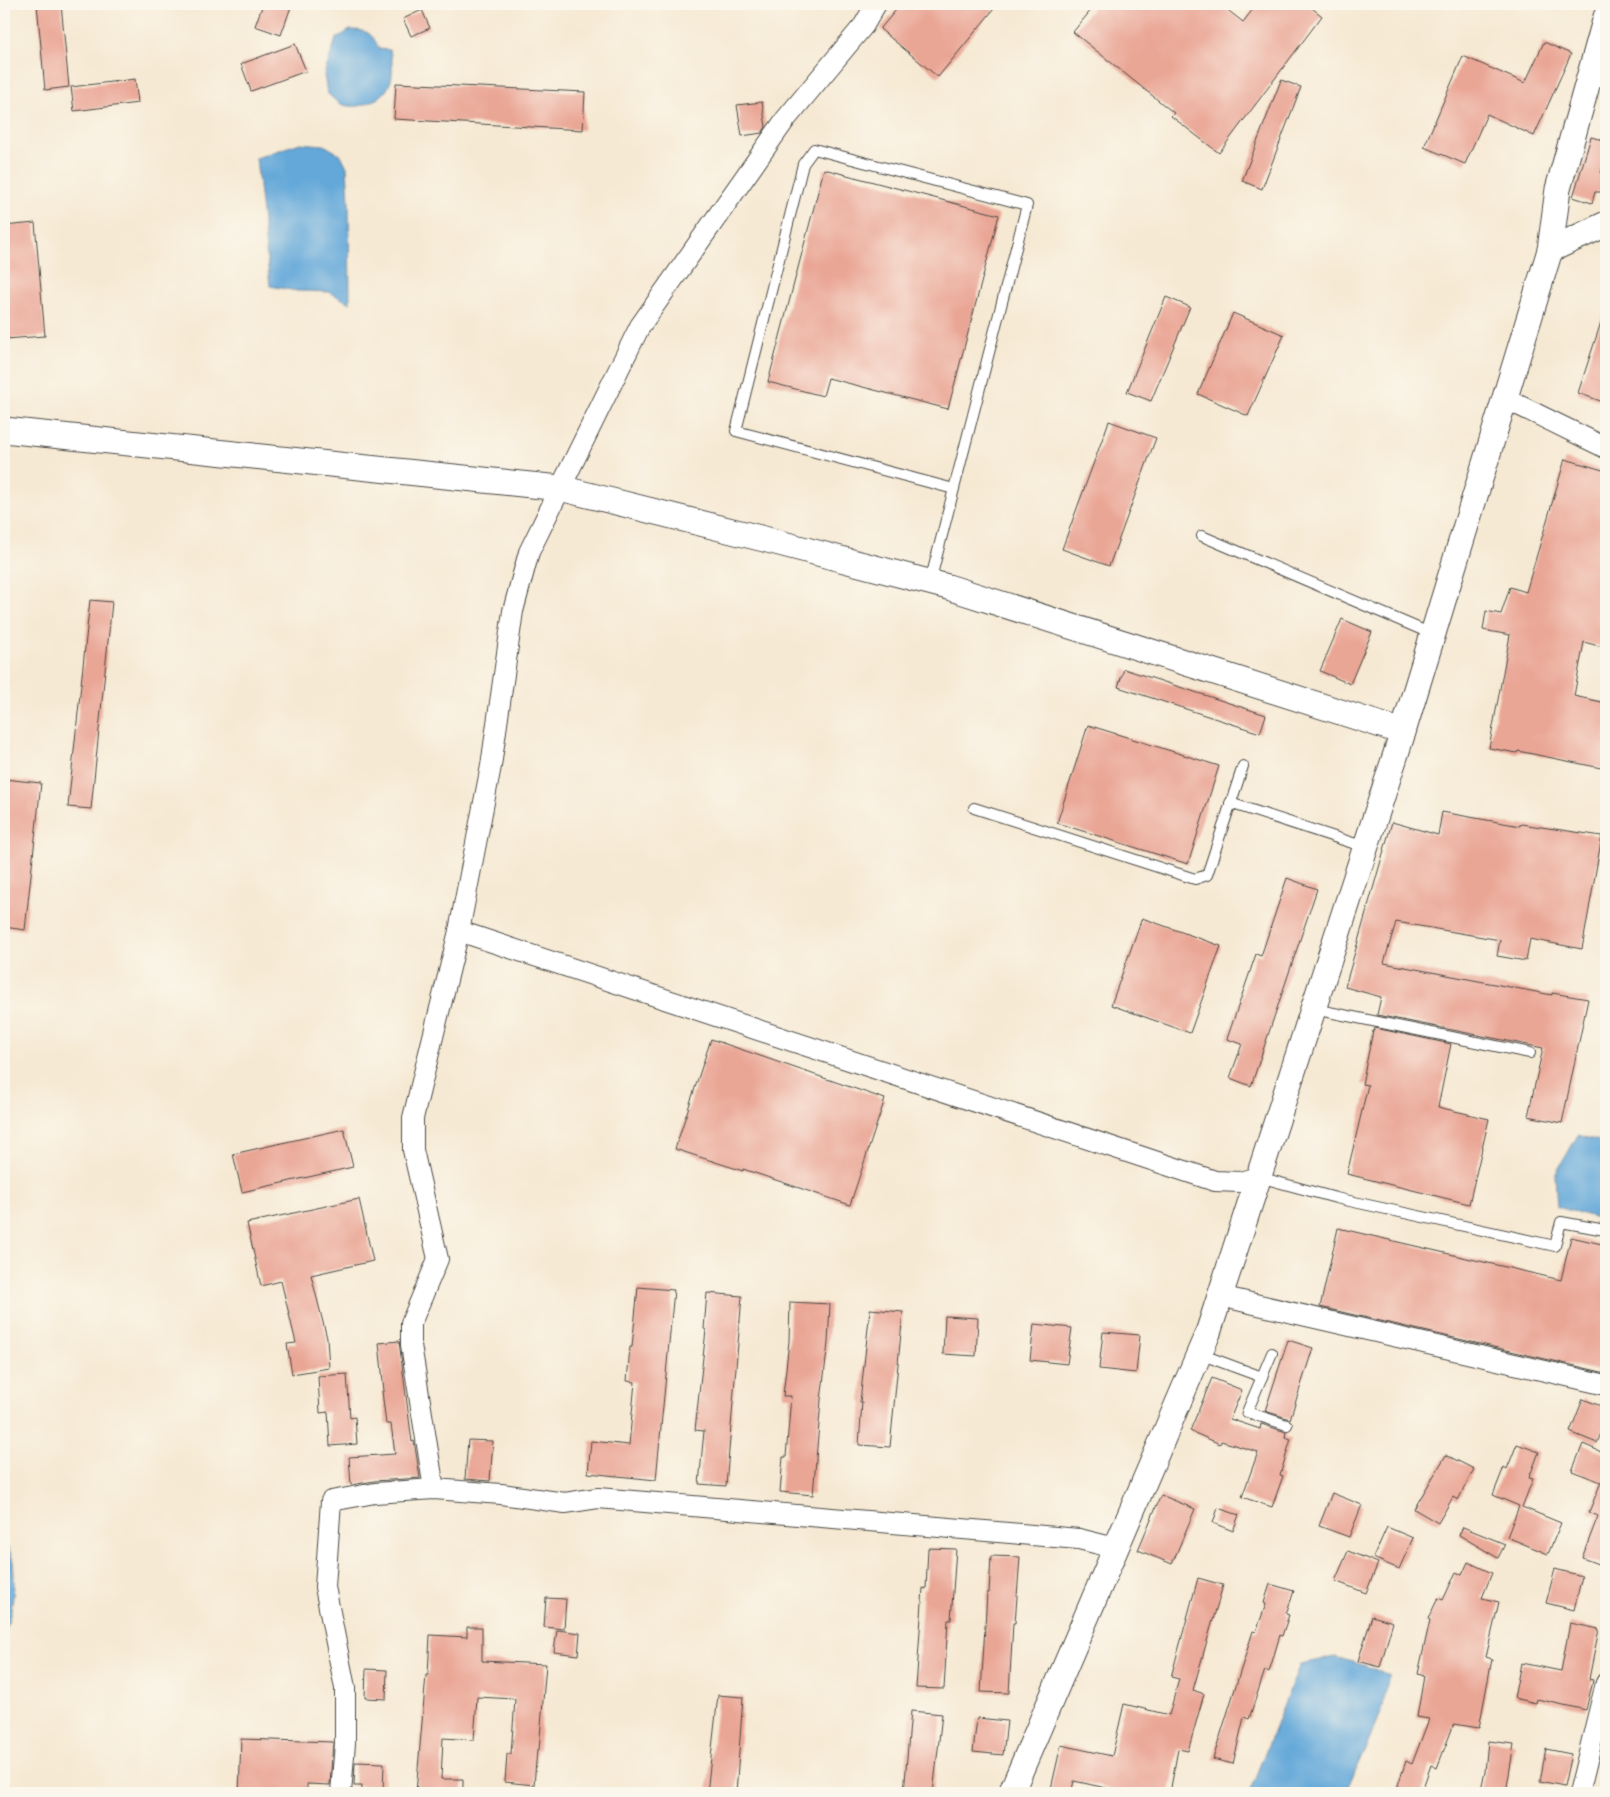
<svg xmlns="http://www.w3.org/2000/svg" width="1610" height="1797" viewBox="0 0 1610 1797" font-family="'Shantell Sans',sans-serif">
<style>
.water{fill:#64a8d9;stroke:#486a82}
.building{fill:#eaa695}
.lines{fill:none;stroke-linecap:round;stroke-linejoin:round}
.service-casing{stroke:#494844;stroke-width:12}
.minor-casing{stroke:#494844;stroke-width:22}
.tertiary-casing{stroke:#494844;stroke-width:27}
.service{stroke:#fff;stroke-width:10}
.minor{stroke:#fff;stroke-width:20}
.tertiary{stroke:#fff;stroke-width:25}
</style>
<rect width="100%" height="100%" fill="#fbf7ec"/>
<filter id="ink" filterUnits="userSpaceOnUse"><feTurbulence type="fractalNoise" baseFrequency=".02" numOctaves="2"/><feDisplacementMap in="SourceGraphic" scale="10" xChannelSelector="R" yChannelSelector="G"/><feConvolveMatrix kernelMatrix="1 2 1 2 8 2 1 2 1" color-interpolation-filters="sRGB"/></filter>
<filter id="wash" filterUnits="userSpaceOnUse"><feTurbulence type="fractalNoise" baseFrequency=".0096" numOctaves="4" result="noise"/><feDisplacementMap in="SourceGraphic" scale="20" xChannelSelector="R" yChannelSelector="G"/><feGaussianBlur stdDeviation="1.12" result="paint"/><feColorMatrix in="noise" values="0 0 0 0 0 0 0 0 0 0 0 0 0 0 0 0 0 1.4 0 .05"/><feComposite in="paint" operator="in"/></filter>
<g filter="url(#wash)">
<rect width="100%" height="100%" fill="#f6e9d3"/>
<!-- water -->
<g class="water">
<path d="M 350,30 C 368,30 372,33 379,49 L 390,50 C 396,77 392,97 362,105 C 356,107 345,107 339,103 C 335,101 331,96 327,93 L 324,75 L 336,39 Z"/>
<polygon points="300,143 324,145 341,155 347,167 349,202 350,303 329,292 297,291 270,286 256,158"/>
<polygon points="1578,1135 1606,1143 1606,1204 1597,1218 1557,1207 1555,1175"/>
<path d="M 4,1540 C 7,1547 12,1555 13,1562 C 16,1586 12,1614 4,1636 Z"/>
<polygon points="1335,1657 1366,1666 1389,1675 1382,1711 1345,1793 1249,1793 1300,1664"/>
</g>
<g id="blocks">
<!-- building -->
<g class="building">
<polygon points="37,4 61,4 69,87 45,90"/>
<polygon points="263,4 292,4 281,35 255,26"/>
<polygon points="901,4 998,4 938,77 880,29"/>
<polygon points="1096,4 1220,4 1243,22 1257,4 1307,4 1322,16 1219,153 1171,116 1174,113 1073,32"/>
<polygon points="422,10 430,28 411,36 403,19"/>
<polygon points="1544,42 1571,54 1534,136 1487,114 1465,164 1424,147 1463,56 1525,83"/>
<polygon points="295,44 306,71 251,91 241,64"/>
<polygon points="135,79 138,103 74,111 71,87"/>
<polygon points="1281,80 1301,87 1262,189 1242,181"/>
<polygon points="396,83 585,92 583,130 394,119"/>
<polygon points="762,102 766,127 762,133 742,136 737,105"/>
<polygon points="1591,137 1606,141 1606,156 1601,173 1606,172 1606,192 1595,192 1592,203 1573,197"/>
<polygon points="824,169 999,215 948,409 828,378 823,396 768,382"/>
<polygon points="35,223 45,336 6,339 4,310 4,226"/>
<polygon points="1166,297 1190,307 1151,401 1127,392"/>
<polygon points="1233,313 1284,335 1248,416 1198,394"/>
<polygon points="1603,316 1606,316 1606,403 1578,393"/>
<polygon points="1109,421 1156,438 1109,566 1062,549"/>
<polygon points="1565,459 1606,471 1606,648 1584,642 1574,696 1606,703 1606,769 1518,751 1517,753 1489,748 1510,635 1483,630 1486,611 1501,614 1510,587 1526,592"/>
<polygon points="90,600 112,602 91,809 68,807"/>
<polygon points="1342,619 1372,632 1350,684 1320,671"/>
<polygon points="1124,669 1266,715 1260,733 1118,687"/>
<polygon points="1088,725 1219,766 1188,864 1057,823"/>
<polygon points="4,779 41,783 25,930 4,927"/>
<polygon points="1442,812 1520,826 1521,824 1602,836 1582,949 1530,939 1526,961 1497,956 1500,940 1396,922 1384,963 1552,995 1552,993 1588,999 1562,1123 1528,1116 1543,1048 1377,1015 1381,997 1345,987 1392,822 1438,835"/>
<polygon points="1287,878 1317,889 1251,1086 1230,1078 1242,1044 1227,1039 1256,954 1261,956"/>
<polygon points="1142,918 1221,946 1190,1033 1111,1005"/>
<polygon points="1375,1028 1451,1044 1438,1107 1489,1119 1469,1204 1347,1174 1368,1085 1362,1084 1373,1031 1374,1031"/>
<polygon points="711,1039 885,1099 850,1205 743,1169 743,1171 675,1149"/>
<polygon points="344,1129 353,1167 242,1192 233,1154"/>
<polygon points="359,1199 373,1261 311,1275 327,1338 329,1368 292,1374 287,1344 296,1343 281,1281 261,1286 247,1223"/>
<polygon points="1338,1228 1561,1280 1571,1237 1606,1245 1606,1373 1320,1307"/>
<polygon points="638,1287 674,1290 656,1480 588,1473 591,1441 629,1445 635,1382 627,1381 630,1347 632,1347"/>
<polygon points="707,1293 742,1296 726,1486 699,1484 704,1431 695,1430 706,1330 704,1329"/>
<polygon points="790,1302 830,1304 828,1343 821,1400 813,1495 780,1492 783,1457 786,1457 791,1396 783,1396 789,1341"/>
<polygon points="870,1309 903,1312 890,1447 859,1445 862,1402 860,1402"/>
<polygon points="945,1316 978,1318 976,1356 943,1354"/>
<polygon points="1034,1324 1072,1328 1067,1364 1030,1360"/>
<polygon points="1103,1332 1140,1335 1136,1373 1099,1369"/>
<polygon points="1288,1340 1313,1348 1290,1419 1265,1411"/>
<polygon points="399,1341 412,1442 414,1441 420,1478 374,1481 351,1485 349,1457 395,1454 391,1424 386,1424 382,1391 384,1391 379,1343"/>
<polygon points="347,1374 350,1418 355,1417 357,1444 330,1446 328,1412 320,1413 318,1376"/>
<polygon points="1212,1378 1242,1390 1230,1419 1260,1429 1261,1424 1286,1432 1285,1437 1291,1439 1280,1475 1283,1476 1272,1507 1242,1497 1258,1452 1221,1441 1220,1444 1190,1431"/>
<polygon points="1583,1399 1606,1408 1606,1421 1597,1443 1570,1432"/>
<polygon points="468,1440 493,1441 490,1481 465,1479"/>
<polygon points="1517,1444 1539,1452 1529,1478 1533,1479 1522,1507 1561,1523 1548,1554 1507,1537 1519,1506 1493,1495 1504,1467 1507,1469"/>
<polygon points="1583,1444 1606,1454 1606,1567 1582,1558 1598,1516 1589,1512 1601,1482 1572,1471"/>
<polygon points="1446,1455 1474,1469 1458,1500 1453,1497 1438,1523 1414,1509"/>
<polygon points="1332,1493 1362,1505 1349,1537 1319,1526"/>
<polygon points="1161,1495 1195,1509 1172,1564 1138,1550"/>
<polygon points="1218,1508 1239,1515 1233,1531 1213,1523"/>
<polygon points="1387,1527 1413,1538 1399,1569 1373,1558"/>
<polygon points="1463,1527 1505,1544 1498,1558 1459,1535"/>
<polygon points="928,1548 956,1549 951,1620 948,1620 944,1689 916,1688 923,1588 926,1589"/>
<polygon points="1348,1551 1378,1563 1366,1593 1335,1581"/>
<polygon points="991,1556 1020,1557 1015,1623 1013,1623 1009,1693 981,1692 987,1593 989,1593"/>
<polygon points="1468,1562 1492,1573 1482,1598 1499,1602 1486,1657 1492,1659 1479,1728 1454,1724 1437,1768 1431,1765 1421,1793 1411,1793 1397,1788 1406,1761 1412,1764 1429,1719 1417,1717 1424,1676 1418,1674 1430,1620 1428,1619 1438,1598 1443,1600 1456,1572 1462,1575"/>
<polygon points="1555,1569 1582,1576 1574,1610 1546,1603"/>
<polygon points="1198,1578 1223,1585 1193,1690 1204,1694 1188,1751 1178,1749 1170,1793 1129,1793 1074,1781 1071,1793 1050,1793 1061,1745 1112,1756 1124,1704 1169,1715 1179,1679 1171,1677"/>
<polygon points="1270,1584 1294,1591 1286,1614 1289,1615 1282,1636 1280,1635 1269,1672 1265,1670 1249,1719 1244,1717 1233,1764 1213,1759 1253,1631 1256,1632 1266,1604 1264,1603"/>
<polygon points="546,1598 566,1599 564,1629 544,1627"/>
<polygon points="1372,1616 1393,1622 1380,1667 1358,1661"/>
<polygon points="1570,1623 1599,1629 1589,1679 1593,1680 1586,1710 1537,1699 1536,1703 1514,1698 1521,1663 1561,1671"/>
<polygon points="467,1627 482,1627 482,1661 546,1664 539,1750 537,1750 534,1785 505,1782 507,1754 511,1754 515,1699 477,1697 474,1740 443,1738 441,1779 463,1779 463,1793 416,1793 426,1675 428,1675 430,1635 467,1637"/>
<polygon points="557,1630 580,1633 578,1655 554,1652"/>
<polygon points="366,1669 387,1670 386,1699 365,1698"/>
<polygon points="718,1695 743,1697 736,1793 707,1793"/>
<polygon points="911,1711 942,1714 933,1793 904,1793"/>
<polygon points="977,1718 1007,1721 1003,1755 973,1752"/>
<polygon points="241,1739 333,1742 330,1785 307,1784 307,1793 239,1793"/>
<polygon points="1488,1741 1514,1744 1506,1793 1480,1793 1485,1772"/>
<polygon points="1546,1749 1571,1754 1564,1786 1540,1781"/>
<polygon points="355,1762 384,1763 383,1793 362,1793 362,1786 354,1786"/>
</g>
</g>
</g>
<g filter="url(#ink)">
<use href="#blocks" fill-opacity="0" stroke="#494844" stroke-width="1"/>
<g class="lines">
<!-- service casing -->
<g class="service-casing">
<g id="service">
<polyline points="1202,536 1432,634"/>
<polyline points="930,582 1027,205 814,149 803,164 736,431 954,489"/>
<polyline points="1230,803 1365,847"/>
<polyline points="974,808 1195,879 1207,875 1243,766"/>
<polyline points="1314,1009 1530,1053"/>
<polyline points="1259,1177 1336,1198 1555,1246 1561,1222 1605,1230"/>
<polyline points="1272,1353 1247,1412 1287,1425"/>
<polyline points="1200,1354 1262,1377"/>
</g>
</g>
<!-- minor casing -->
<g class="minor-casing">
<g id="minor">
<polyline points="1504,398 1606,448"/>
<polyline points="459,931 1215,1181 1240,1182 1258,1177"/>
<polyline points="1220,1296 1606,1385"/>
<polyline points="434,1489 411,1345 411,1323 438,1259 413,1150 413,1118 459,931 491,766 513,611 529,552 640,326 785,120 864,25 876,4"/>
<polyline points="341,1793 345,1743 345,1688 325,1587 331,1501 375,1493 434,1489 501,1494 565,1503 598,1498 1079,1539 1115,1548"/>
<polyline points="1579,1793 1606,1683"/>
</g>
</g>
<!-- tertiary casing -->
<g class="tertiary-casing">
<g id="tertiary">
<polyline points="1550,250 1558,189 1606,17"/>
<polyline points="4,430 560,488 764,539 948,587 1403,732"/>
<polyline points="1011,1793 1208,1333 1403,732 1550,250 1606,224"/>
</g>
</g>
<!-- service -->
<use href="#service" class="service"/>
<!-- minor -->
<use href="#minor" class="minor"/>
<!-- tertiary -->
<use href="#tertiary" class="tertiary"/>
</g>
</g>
<!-- margin -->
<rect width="1610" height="1797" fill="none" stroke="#fbf7ec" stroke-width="20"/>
</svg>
